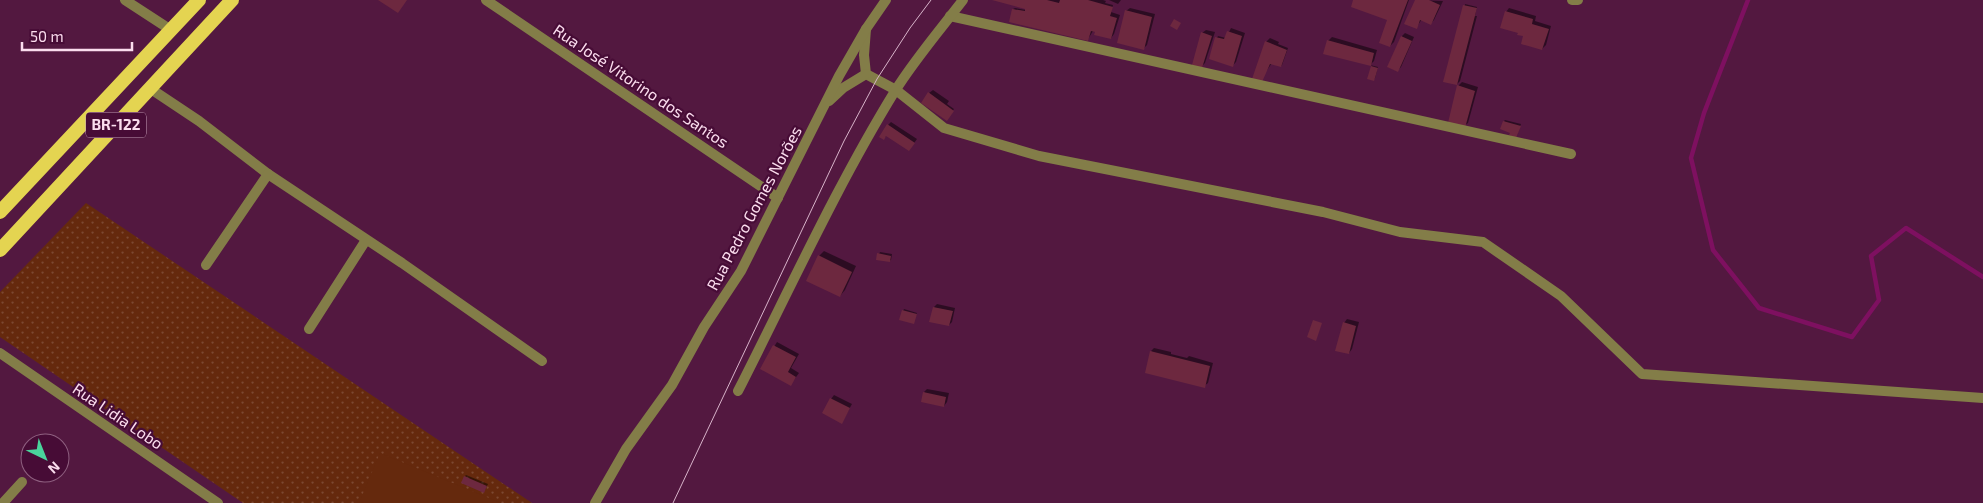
<svg xmlns="http://www.w3.org/2000/svg" width="1983" height="503" viewBox="0 0 1983 503" font-family="'Exo 2',sans-serif">
<style>
.park{fill:url(#park-dots)}
.garden{fill:#65290d}
.shadow{fill:#0007}
.lines{fill:none;stroke-linecap:round;stroke-linejoin:round}
.stream{stroke:#7e1060;stroke-width:4.5}
.building{fill:#6d283f}
.minor{stroke:#837d48;stroke-width:10}
.trunk{stroke:#e4d451;stroke-width:14}
.tram{stroke:#d8b4ca;stroke-width:1}
.labels{text-anchor:middle;stroke-width:4.5;stroke-linejoin:round;paint-order:stroke}
.shield{fill:#470c36;stroke:#c59eb7;stroke-width:1}
.shield-label{font-size:15px;font-weight:bold;fill:#fbddee}
.street-label{font-size:16px;fill:#fbddee;stroke:#470c36}
</style>
<defs>
<pattern id="park-dots" width="8" height="8" patternUnits="userSpaceOnUse" patternTransform="scale(1.25)"><rect width="8" height="8" fill="#65290d"/><path d="M2 2h.1M6 6h.1" fill="none" stroke="#7c4831" stroke-width="1.8" stroke-linecap="round"/></pattern>
</defs>
<rect width="100%" height="100%" fill="#531840"/>
<!-- park -->
<polygon class="park" points="86,203 532,503 243,503 0,337 0,292"/>
<!-- garden -->
<polygon class="garden" points="380,453 501,503 359,503"/>
<!-- shadow -->
<g class="shadow">
<polygon points="995,0 1103,0 1106,1 1105,3 1113,5 1111,12 1120,15 1114,34 1111,38 1093,31 1088,39 1013,9 1015,8 1026,10 1027,8"/>
<polygon points="1109,0 1121,0 1118,4"/>
<polygon points="1355,0 1409,0 1394,42 1390,46 1389,20"/>
<polygon points="1416,0 1443,1 1434,20 1431,23 1422,19 1416,28"/>
<polygon points="1465,4 1477,7 1475,16 1477,16 1459,85 1462,82 1478,87 1468,123 1464,126 1450,122 1460,81 1457,84"/>
<polygon points="1130,8 1155,14 1147,45 1144,48 1126,11"/>
<polygon points="1509,8 1536,16 1535,21 1551,26 1546,45 1542,49 1506,12"/>
<polygon points="1231,28 1245,33 1236,62 1233,65 1217,38 1218,36 1226,38"/>
<polygon points="1206,30 1215,32 1205,63 1202,66 1202,33"/>
<polygon points="1405,33 1414,37 1401,67 1397,71 1388,67 1402,36"/>
<polygon points="1332,37 1377,50 1374,61 1370,65 1378,67 1375,78 1374,79 1369,78 1372,65 1325,53 1328,41"/>
<polygon points="1270,38 1279,42 1278,44 1288,48 1282,65 1281,66 1272,63 1267,70 1266,42"/>
<polygon points="933,90 949,101 947,104 954,109 948,118 929,93"/>
<polygon points="1505,120 1521,124 1517,135 1504,121"/>
<polygon points="891,122 917,139 912,146 887,135 883,139 888,125"/>
<polygon points="824,251 856,266 845,290 840,296 819,256"/>
<polygon points="880,252 892,254 891,260 889,261 879,254"/>
<polygon points="937,304 955,308 952,322 949,325 934,307"/>
<polygon points="904,309 917,313 913,323 903,311"/>
<polygon points="1347,319 1359,322 1352,349 1349,353 1344,323"/>
<polygon points="777,342 799,354 791,368 799,373 791,384 761,368"/>
<polygon points="1154,348 1171,352 1171,354 1187,358 1189,356 1213,363 1208,383 1204,386 1151,351"/>
<polygon points="927,389 949,393 947,402 944,406 924,392"/>
<polygon points="834,395 852,404 842,422 831,399"/>
<polygon points="466,475 488,484 485,490 465,476"/>
</g>
<g class="lines">
<!-- stream -->
<polyline class="stream" points="1748,0 1704,113 1691,158 1713,250 1759,308 1852,337 1879,300 1871,256 1906,228 1983,277"/>
</g>
<!-- building -->
<g class="building">
<polygon points="378,0 407,0 398,13"/>
<polygon points="992,0 1047,0 1059,3 1060,0 1088,0 1113,7 1110,16 1117,18 1111,39 1094,35 1095,32 1091,31 1088,41 1009,22 1012,9 1025,11 1025,9"/>
<polygon points="1353,0 1408,0 1390,47 1379,43 1387,20 1351,7"/>
<polygon points="1415,0 1429,0 1440,5 1431,25 1420,20 1417,29 1404,24"/>
<polygon points="1463,5 1477,8 1457,85 1443,82"/>
<polygon points="1125,10 1152,17 1144,50 1117,43"/>
<polygon points="1505,11 1533,19 1532,24 1549,29 1542,50 1521,44 1523,36 1517,35 1518,33 1500,28"/>
<polygon points="1174,19 1181,23 1177,30 1170,26"/>
<polygon points="1227,31 1242,36 1233,67 1209,59 1215,37 1224,39"/>
<polygon points="1201,32 1212,36 1202,68 1192,65"/>
<polygon points="1401,36 1412,41 1398,72 1387,67"/>
<polygon points="1327,40 1374,53 1371,66 1323,54"/>
<polygon points="1265,41 1287,50 1281,67 1270,64 1262,82 1252,79"/>
<polygon points="1371,66 1378,68 1374,81 1367,79"/>
<polygon points="1457,85 1475,91 1465,128 1448,123"/>
<polygon points="928,92 954,111 947,121 921,103"/>
<polygon points="1503,121 1521,126 1516,138 1509,135 1510,133 1500,129"/>
<polygon points="887,124 915,143 909,151 886,136 884,140 879,137"/>
<polygon points="877,253 891,256 890,262 876,260"/>
<polygon points="818,255 852,272 840,297 806,281"/>
<polygon points="933,307 953,311 949,326 929,322"/>
<polygon points="902,310 917,314 914,324 899,320"/>
<polygon points="1313,320 1322,323 1316,341 1307,337"/>
<polygon points="1343,322 1356,326 1349,354 1335,351"/>
<polygon points="773,345 796,357 788,372 796,377 791,386 760,369"/>
<polygon points="1150,351 1210,366 1205,388 1145,373"/>
<polygon points="923,392 946,397 944,407 921,402"/>
<polygon points="830,398 850,408 842,424 822,413"/>
<polygon points="464,476 487,486 484,493 461,483"/>
</g>
<g class="lines">
<!-- minor -->
<g class="minor">
<polyline points="125,0 171,30"/>
<polyline points="486,0 778,198"/>
<polyline points="1572,0 1578,0"/>
<polyline points="950,16 1571,154"/>
<polyline points="866,29 864,55 866,74 896,90 944,128 1039,156 1323,212 1400,232 1483,242 1561,296 1642,374 1983,398"/>
<polyline points="151,89 199,121 268,174 402,263 542,361"/>
<polyline points="829,101 843,88 866,74"/>
<polyline points="206,265 268,174"/>
<polyline points="309,329 366,240"/>
<polyline points="0,353 218,503"/>
<path d="M 738,391 C 789,291 836,187 895,91 C 915,59 940,30 963,0"/>
<polyline points="3,503 22,482"/>
<polyline points="595,503 626,449 672,385 704,327 741,271 839,76 866,29 886,0"/>
</g>
<!-- trunk -->
<g class="trunk">
<polyline points="0,212 199,0"/>
<polyline points="0,250 232,0"/>
</g>
<!-- tram -->
<polyline class="tram" points="673,503 844,141 877,79 910,28 931,0"/>
</g>
<g class="labels">
<!-- shield labels -->
<rect class="shield" x="86" y="112.5" width="60" height="25" rx="4"/>
<g class="shield-label">
<text x="116" y="130">BR-122</text>
</g>
<!-- street labels -->
<g class="street-label">
<text transform="translate(641 86) rotate(34)" y="6">Rua José Vitorino dos Santos</text>
<text transform="translate(754 208) rotate(-62)" y="6">Rua Pedro Gomes Norões</text>
<text transform="translate(118 416) rotate(34)" y="6">Rua Lidia Lobo</text>
</g>
</g>
<!-- north arrow -->
<g transform="translate(45 458) rotate(137)"><circle r="24" fill="#470c36" stroke="#8f6080"/>
<path d="M0-4L9 19L0 12L-9 19Z" fill="#4ad49c"/>
<text y="-8" font-size="14" font-weight="bold" text-anchor="middle" fill="#fbddee">N</text>
</g>
<!-- scale -->
<path d="M22 42v8h110v-8" fill="none" stroke="#fbddee" stroke-width="2.5"/>
<text x="30" y="42" font-size="15" fill="#fbddee" stroke="#470c36" stroke-width="4" paint-order="stroke">50 m</text>
</svg>
